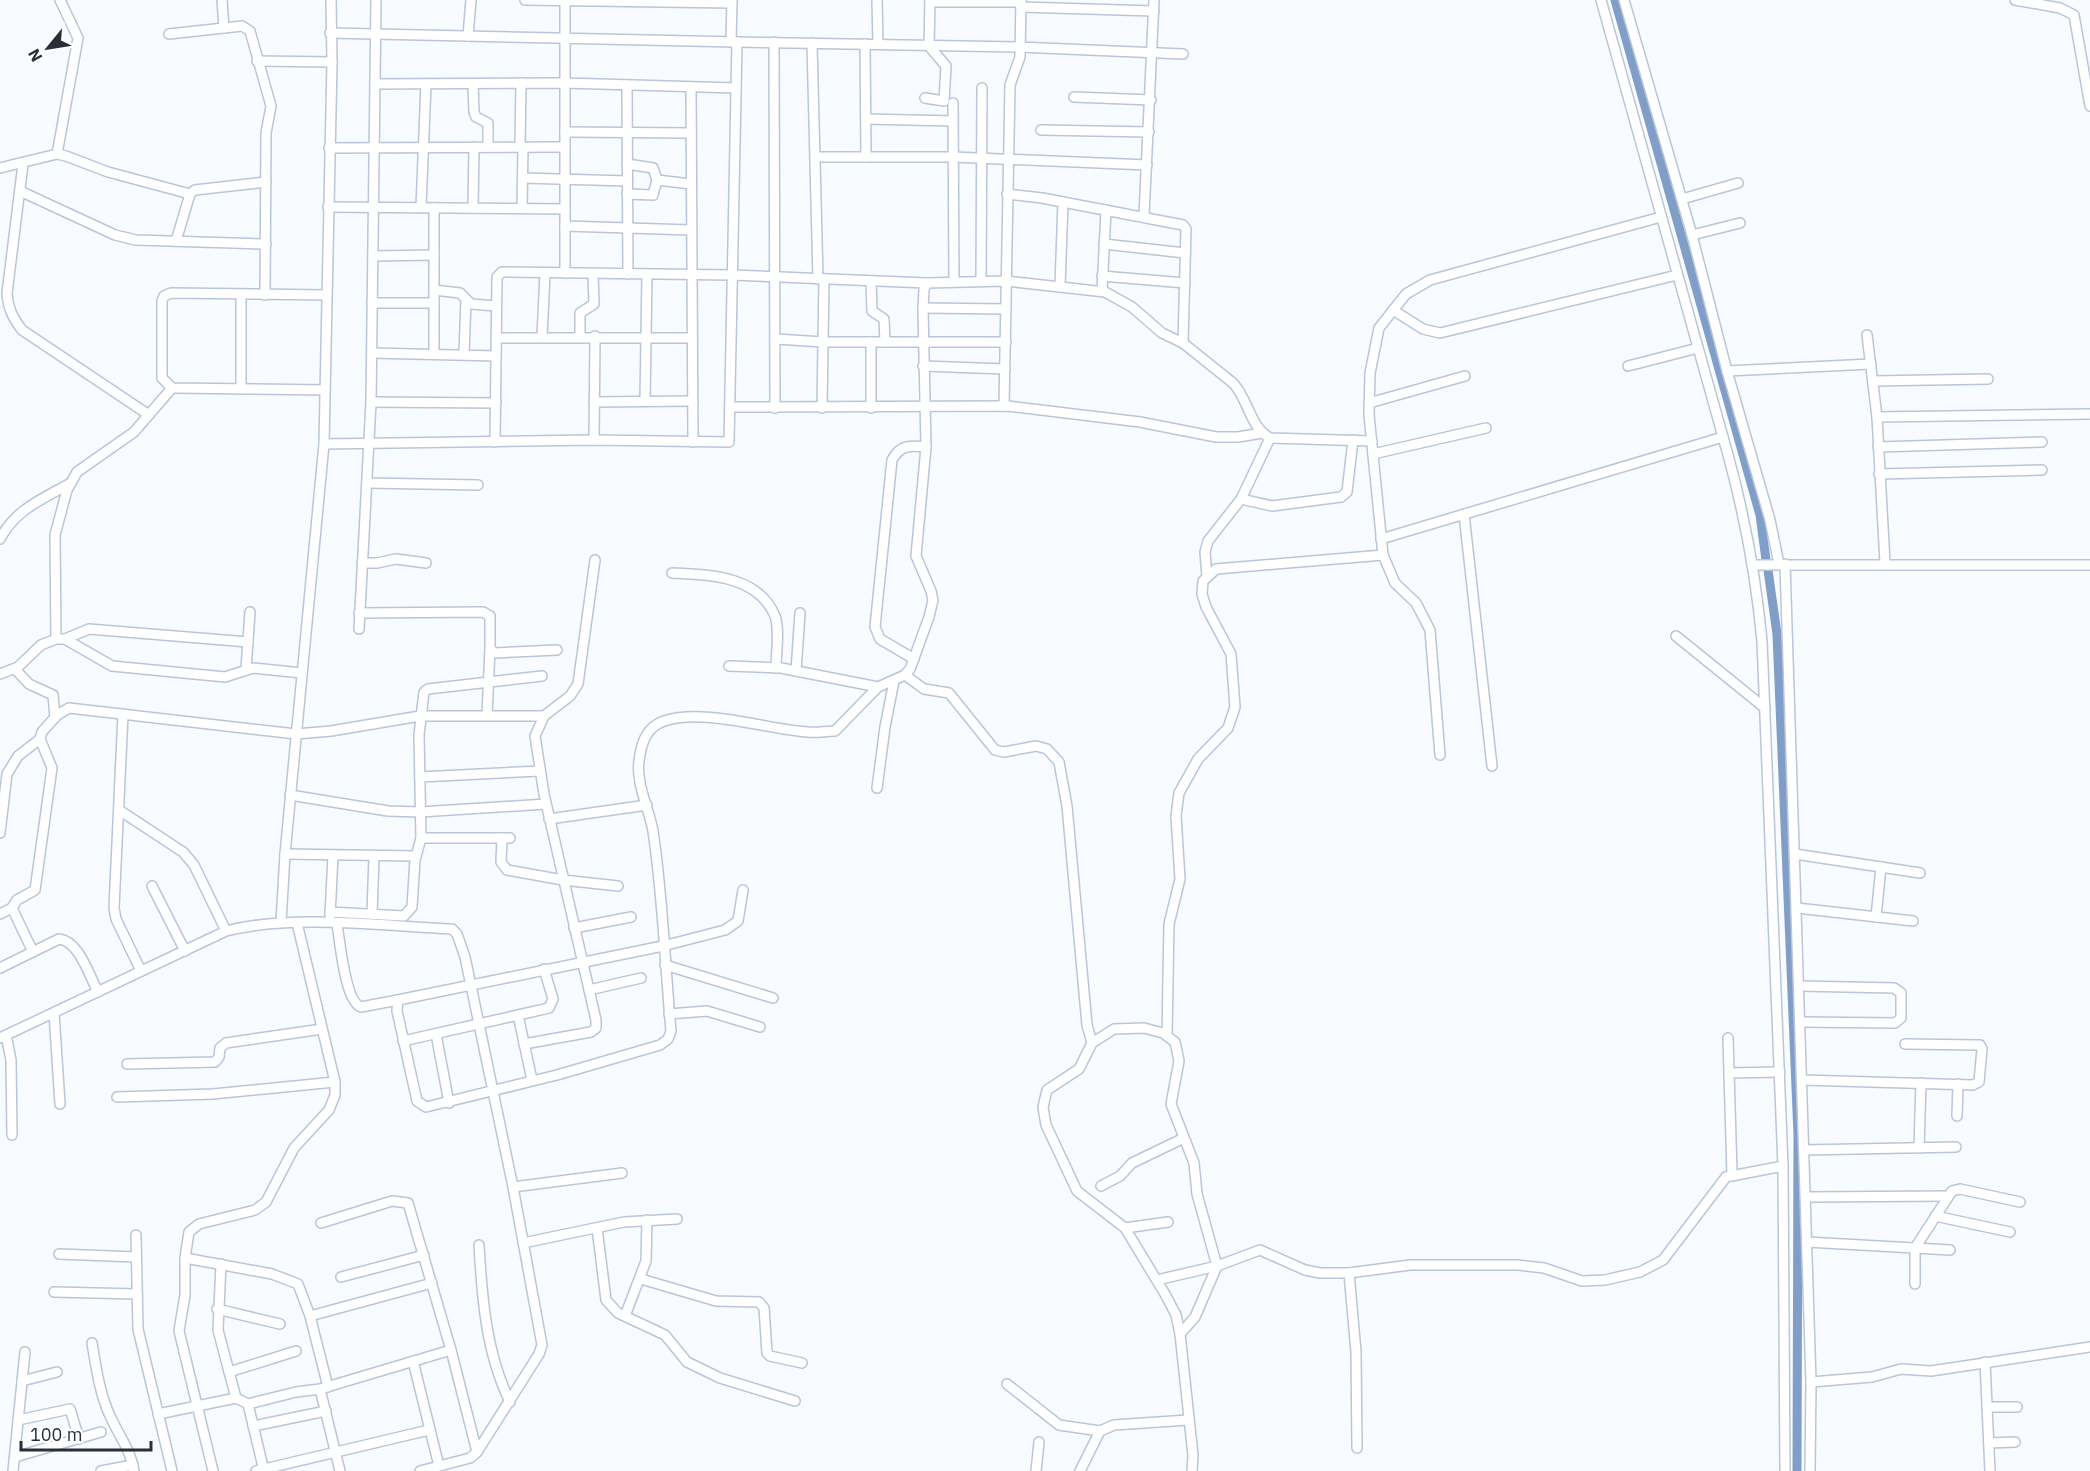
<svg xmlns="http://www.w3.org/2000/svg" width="2090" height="1471" viewBox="0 0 2090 1471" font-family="'IBM Plex Sans',sans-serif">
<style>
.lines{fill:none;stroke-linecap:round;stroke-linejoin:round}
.canal{stroke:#819ec9;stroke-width:9}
.minor-casing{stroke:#b9c6d9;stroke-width:12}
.minor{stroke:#fff;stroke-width:9}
</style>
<rect width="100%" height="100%" fill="#f8fbff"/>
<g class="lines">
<!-- canal -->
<g class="canal">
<polyline points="1615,0 1760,515 1766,560"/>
<polyline points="1768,570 1777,634 1798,1135 1797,1471"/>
</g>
<!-- minor casing -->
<g class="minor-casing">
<g id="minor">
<polyline points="222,0 224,28"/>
<polyline points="525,0 732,3"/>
<polyline points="565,0 565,273"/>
<polyline points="877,0 878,44"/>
<path d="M 1601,0 L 1728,455 C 1745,517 1756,577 1762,641 L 1783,1166"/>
<polyline points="1624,0 1692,235 1727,371 1770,520 1779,564"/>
<polyline points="2015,0 2060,8 2074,15 2090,106"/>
<polyline points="930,2 1021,2"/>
<polyline points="1021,7 1154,11"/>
<polyline points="169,34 242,26 250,31 271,106 266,133 265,295"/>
<polyline points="468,36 471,0"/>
<polyline points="731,42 732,0"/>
<polyline points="737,42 1019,47 1183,54"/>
<polyline points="774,42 775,408"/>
<polyline points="812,43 818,279"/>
<polyline points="865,44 866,157"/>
<polyline points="257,61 332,62"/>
<polyline points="375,84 565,83 736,88"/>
<polyline points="473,84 474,112 476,117 488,123 488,147"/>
<polyline points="627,85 628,274"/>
<polyline points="691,87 693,442"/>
<polyline points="1074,97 1151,100"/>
<polyline points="925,98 944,101 946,66 929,46 930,0"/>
<polyline points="953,103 954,282"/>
<polyline points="866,119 953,121"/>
<polyline points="1041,130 1149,132"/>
<polyline points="565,132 691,133"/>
<polyline points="520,147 521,83"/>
<polyline points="329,148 565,147"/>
<polyline points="57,154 78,38 60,0"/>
<polyline points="815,157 953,157 1147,165"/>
<path d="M 23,164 L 7,293 C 8,309 13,318 22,330 L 149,415"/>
<polyline points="627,164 653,168 657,180"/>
<polyline points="0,168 57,154 66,156 108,172 190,194"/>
<polyline points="523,178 627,181"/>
<polyline points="20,191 115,235 136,240 266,244"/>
<polyline points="627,194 653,195 657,180 691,184"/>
<polyline points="1007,194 1042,198 1183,225 1186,229 1183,343"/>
<polyline points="1682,199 1738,183"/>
<polyline points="328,207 565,209"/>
<polyline points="421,207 426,84"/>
<polyline points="473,208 474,147"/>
<polyline points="522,208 523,147"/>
<polyline points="1144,216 1154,0"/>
<polyline points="565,226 691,230"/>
<polyline points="1692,235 1740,223"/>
<polyline points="176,241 190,194 195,190 266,182"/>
<polyline points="1104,244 1185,253"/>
<polyline points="373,256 434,255"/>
<polyline points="1102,276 1185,283"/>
<polyline points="871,281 872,311 884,319 885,342"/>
<polyline points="981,281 982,88"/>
<polyline points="1060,286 1063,202"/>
<polyline points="434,290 460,293 471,304 496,306"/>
<polyline points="1102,291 1106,210"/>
<polyline points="372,303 434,303"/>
<polyline points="923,308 1006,309"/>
<polyline points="1393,310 1423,329 1440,333 1677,275"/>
<polyline points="1867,335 1877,417 1885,563"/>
<polyline points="580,336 580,313 594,304 593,274"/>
<polyline points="542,337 545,273"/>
<polyline points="496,338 692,338"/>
<polyline points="776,339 823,342 1006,342"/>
<polyline points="871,342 871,408"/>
<polyline points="372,353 496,356"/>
<polyline points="434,354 434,208"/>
<polyline points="464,354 466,299"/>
<polyline points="923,366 1005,369"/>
<polyline points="1628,366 1698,348"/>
<polyline points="1727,371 1871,364"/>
<polyline points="1873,381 1988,379"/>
<polyline points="241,389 241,295"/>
<polyline points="325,390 172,388 162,378 162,301 164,296 171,293 326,295"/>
<polyline points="645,401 647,274"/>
<polyline points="371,402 496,403"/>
<polyline points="594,402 693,401"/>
<polyline points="1369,403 1465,376"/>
<polyline points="1004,406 1010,85 1020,57 1021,0"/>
<polyline points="730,407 1008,406 1140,422 1216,437 1238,437 1262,433"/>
<polyline points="822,408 824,279"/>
<polyline points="1877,417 2090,414"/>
<polyline points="594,440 595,336"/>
<polyline points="495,442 497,277 502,272 732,275 927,283"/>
<polyline points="324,444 594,440 729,442 737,42 330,33"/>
<polyline points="1878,447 2042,442"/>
<polyline points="1373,454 1486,428"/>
<polyline points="1879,474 2042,470"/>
<polyline points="367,483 478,485"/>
<polyline points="1241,499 1272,506 1341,497 1347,492 1353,440"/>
<polyline points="1464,514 1492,766"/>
<path d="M 0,539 C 15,510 42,499 69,484"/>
<polyline points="1381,539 1723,437"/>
<polyline points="362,563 377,563 396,559 426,563"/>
<polyline points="1785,564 1811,1382 1810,1471"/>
<polyline points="1754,565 2090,565"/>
<path d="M 672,573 C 709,575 758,575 775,616 C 780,630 776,652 776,668"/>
<polyline points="1207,576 1205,552 1208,541 1241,499 1270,438"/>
<polyline points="359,613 483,612 490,616 490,648 494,653 557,650"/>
<polyline points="359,629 371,402 376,0"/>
<polyline points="1676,636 1765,708"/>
<polyline points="56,639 55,535 67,490 77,472 134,432 172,388"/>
<polyline points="65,639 89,629 248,642"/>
<path d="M 914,659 L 880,639 L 875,627 L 892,460 C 900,445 910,445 926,447"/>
<polyline points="729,666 781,668 878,687"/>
<polyline points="15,669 29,684 53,695 55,718"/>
<polyline points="246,669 250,612"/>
<polyline points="796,671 800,613"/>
<polyline points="0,674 18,667 41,645 56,639 65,639 112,666 225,677 253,668 302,673"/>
<polyline points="905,675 924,689 949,693 995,750 1004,752 1036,746 1047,749 1059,762 1067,806 1087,1025 1092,1043"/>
<polyline points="123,714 114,908 116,919 141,971"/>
<polyline points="487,715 490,648"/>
<polyline points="1440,755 1430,630 1416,603 1395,583 1383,555 1369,415 1370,373 1379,328 1406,294 1430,280 1661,217"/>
<polyline points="420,777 540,771"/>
<polyline points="877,788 885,727 894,681"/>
<polyline points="290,795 388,811 420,812 546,804"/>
<polyline points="119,810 183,852 194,865 226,931"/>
<polyline points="549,819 647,805"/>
<polyline points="0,833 7,774 18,756 40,739"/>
<polyline points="421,838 510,838"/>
<polyline points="502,838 501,862 507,870 563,880 618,886"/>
<polyline points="285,854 416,856"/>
<polyline points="1795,854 1920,873"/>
<polyline points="152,886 185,951"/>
<path d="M 743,890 L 738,921 L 725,930 L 663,946 L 398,1000 L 397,1011 L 417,1101 L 426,1107 L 557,1075 L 660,1045 L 668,1039 L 671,1031 C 665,965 663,897 653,831 C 649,808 636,785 639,761 C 641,744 646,727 664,721 C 705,708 765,729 808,732 C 816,733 826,731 835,731 L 878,687 L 905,675 L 910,669 L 929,617 L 933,600 L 931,591 L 916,556 L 926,447 L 923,308 L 924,289 L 927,283 L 1006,281 L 1105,292 L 1132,307 L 1162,333 L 1183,343 L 1233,383 C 1249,400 1249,426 1270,438 L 1372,441"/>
<polyline points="1797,908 1913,921"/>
<polyline points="330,912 404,916 412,907 415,860 421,838 419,735 424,692 428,689 542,676"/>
<polyline points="0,914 12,908"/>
<polyline points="372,914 374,856"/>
<polyline points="330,916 333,855"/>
<polyline points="1876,917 1881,867"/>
<polyline points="281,922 285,854 324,444 332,62 331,0"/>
<path d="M 337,924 C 340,942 345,1002 361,1007 L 398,1000"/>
<polyline points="574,928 631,917"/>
<polyline points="33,952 12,908 17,900 35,890 52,768 40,739 42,732 57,715 69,708 296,734 331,731 420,716 544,716"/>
<polyline points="665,965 773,998"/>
<path d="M 0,968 L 59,939 C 79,941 89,975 98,992"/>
<polyline points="1800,986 1894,988 1901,993 1901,1018 1895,1023 1801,1022"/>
<polyline points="589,990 641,978"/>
<polyline points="54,1013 60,1104"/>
<polyline points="669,1014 707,1011 760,1027"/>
<polyline points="518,1015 532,1080"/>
<polyline points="436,1034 449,1103"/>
<polyline points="6,1035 11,1060 12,1135"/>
<polyline points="1167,1036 1169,924 1180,879 1176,816 1179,793 1198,759 1228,728 1235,707 1231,654 1206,607 1202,594 1203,581 1216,569 1383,555"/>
<path d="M 0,1038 L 226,931 C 293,914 382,926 452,929 L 457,934 L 465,957 L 513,1187 L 542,1345 L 539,1354 L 477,1452 L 470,1458 L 420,1471"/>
<polyline points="1728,1038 1732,1174"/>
<polyline points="403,1041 549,1008 553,999 544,969"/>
<polyline points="524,1044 591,1032 596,1028 596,1020 544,794 535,736 544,716 570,696 578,684 595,560"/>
<polyline points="127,1064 215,1062 219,1057 220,1048 226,1043 322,1029"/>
<polyline points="1729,1073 1780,1072"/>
<polyline points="1803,1080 1973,1085 1979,1082 1982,1049 1980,1045 1905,1044"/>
<polyline points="117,1097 213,1094 335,1082"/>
<polyline points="1957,1116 1958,1084"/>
<polyline points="1919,1148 1921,1083"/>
<polyline points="1804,1150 1956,1147"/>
<polyline points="1101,1186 1120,1176 1132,1163 1184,1138"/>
<polyline points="513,1187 622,1173"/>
<polyline points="1806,1197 1948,1196"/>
<polyline points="1935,1216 2010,1232"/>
<polyline points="321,1223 392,1201 408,1203 451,1350"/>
<polyline points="597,1228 606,1300 618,1313 665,1335 687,1362 720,1378 795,1401"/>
<polyline points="1125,1228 1168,1222"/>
<polyline points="136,1235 138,1329 172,1471"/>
<polyline points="1807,1242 1950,1250"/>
<polyline points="523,1243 624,1222 677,1219"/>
<path d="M 479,1245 C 482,1298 486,1353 510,1402"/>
<polyline points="59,1254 136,1257"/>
<polyline points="185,1258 272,1274 298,1284 310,1316 328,1387"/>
<polyline points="221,1264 218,1330 236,1398 248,1404 264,1471"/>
<polyline points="1349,1273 1356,1352 1357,1448"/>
<polyline points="341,1277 424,1255"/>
<polyline points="641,1279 716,1301 759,1302 764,1308 767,1353 770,1356 802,1363"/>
<polyline points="1157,1280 1217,1266 1197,1194 1194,1163 1171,1104 1179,1061 1175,1042 1163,1033 1144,1028 1114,1029 1092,1043 1079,1069 1047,1090 1043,1107 1046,1125 1077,1191 1125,1228 1165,1294 1176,1315 1180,1334"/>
<polyline points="1915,1284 1915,1248 1952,1191 1960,1189 2020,1202"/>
<polyline points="54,1292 137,1294"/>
<polyline points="217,1309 280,1324"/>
<polyline points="310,1316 432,1283"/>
<polyline points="625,1316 646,1261 647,1220"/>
<path d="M 92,1343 C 96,1367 100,1397 112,1420 C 120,1437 131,1451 134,1471"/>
<polyline points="413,1361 439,1466"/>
<polyline points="1985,1362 1990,1471"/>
<polyline points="229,1372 296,1351"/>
<polyline points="22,1381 57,1372"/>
<polyline points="1811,1382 1872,1377 1901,1369 1931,1371 2090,1347"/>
<polyline points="1007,1384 1059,1425 1100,1431"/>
<polyline points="320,1389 340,1471"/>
<polyline points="248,1404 296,1392 320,1389 451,1350 477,1452"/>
<polyline points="1987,1407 2017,1407"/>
<polyline points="158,1414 236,1398"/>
<polyline points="18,1420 70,1409 79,1439"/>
<polyline points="253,1426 326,1411"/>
<polyline points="1989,1443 2015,1442"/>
<polyline points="15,1457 101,1432"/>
<polyline points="13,1471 25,1352"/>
<polyline points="101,1471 133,1465"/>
<polyline points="213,1471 179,1331 185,1295 185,1258 189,1232 199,1224 255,1210 266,1202 294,1148 329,1110 335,1095 335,1082 297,923"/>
<polyline points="256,1471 429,1430"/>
<polyline points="1036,1471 1039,1442"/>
<polyline points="1080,1471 1100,1431 1114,1425 1188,1420"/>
<polyline points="1192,1471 1193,1455 1180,1334 1195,1317 1217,1266 1260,1250 1305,1270 1320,1273 1349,1273 1410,1265 1518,1265 1544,1268 1582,1281 1605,1280 1640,1272 1663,1260 1726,1177 1783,1166 1785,1471"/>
</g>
</g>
<!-- minor -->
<use href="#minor" class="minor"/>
</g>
<!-- north arrow -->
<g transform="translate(48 48) rotate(240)" stroke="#ffffff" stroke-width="4.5" paint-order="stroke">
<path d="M0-4.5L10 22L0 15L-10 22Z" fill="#2a2f37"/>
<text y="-9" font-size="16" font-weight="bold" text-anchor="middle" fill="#2a2f37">N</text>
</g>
<!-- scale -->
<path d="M21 1441v9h130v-9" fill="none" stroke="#2a2f37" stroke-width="3"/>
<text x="30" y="1441" font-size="18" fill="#2a2f37" stroke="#ffffff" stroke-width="4.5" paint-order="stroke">100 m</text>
</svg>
